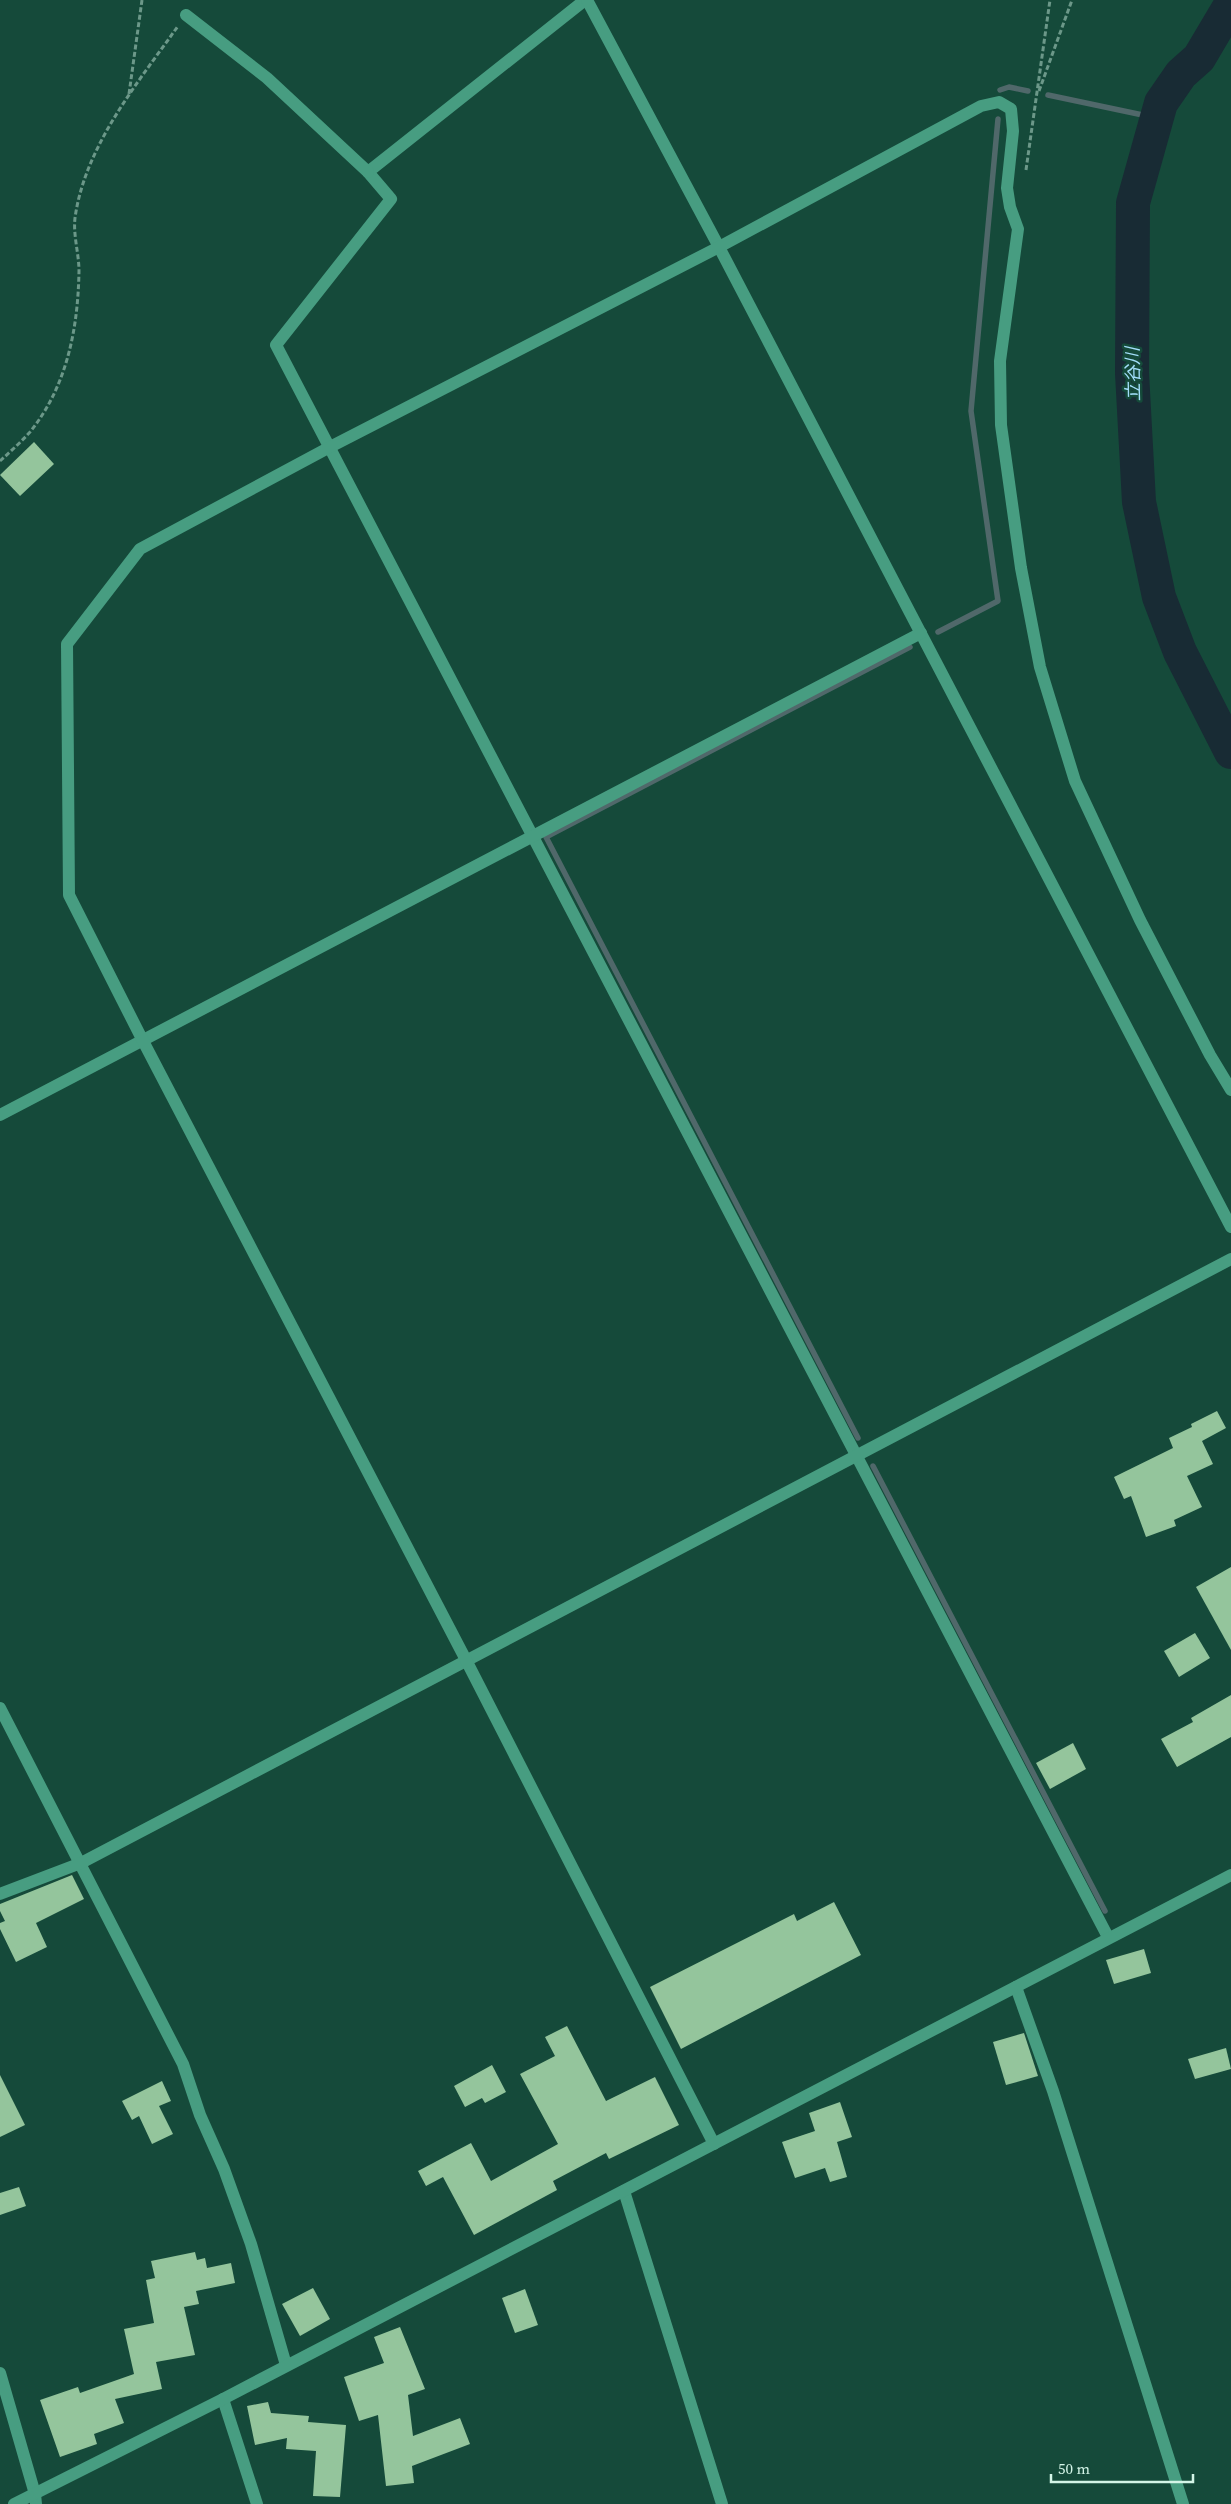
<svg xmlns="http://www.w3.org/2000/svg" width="1231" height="2504" viewBox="0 0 1231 2504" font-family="'Source Serif 4','Noto Sans JP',serif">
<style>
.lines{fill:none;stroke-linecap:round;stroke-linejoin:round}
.stream{stroke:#50686a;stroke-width:5.5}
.river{stroke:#182b34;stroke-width:34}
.building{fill:#94c59c}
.path{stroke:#6c9889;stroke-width:3;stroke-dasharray:5 2.5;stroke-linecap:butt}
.minor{stroke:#479d81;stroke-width:12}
.labels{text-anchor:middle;stroke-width:5;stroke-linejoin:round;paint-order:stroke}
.water-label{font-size:18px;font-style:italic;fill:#a3defa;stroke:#154a3a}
</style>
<rect width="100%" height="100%" fill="#154a3a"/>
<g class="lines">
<!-- stream -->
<g class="stream">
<polyline points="1000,90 1009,87 1028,91"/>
<polyline points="1048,95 1157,118"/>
<polyline points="938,632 998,601 971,411 998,119"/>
<polyline points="858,1438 546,837 910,647"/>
<polyline points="873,1466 1105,1911"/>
</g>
<!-- river -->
<polyline class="river" points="1231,4 1199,58 1181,74 1161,103 1133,203 1132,373 1139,502 1159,597 1180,652 1231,752"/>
</g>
<!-- building -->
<g class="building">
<polygon points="34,442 54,464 20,496 0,475"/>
<polygon points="1217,1411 1226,1428 1202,1441 1213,1464 1187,1476 1202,1507 1174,1520 1176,1526 1146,1537 1131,1496 1124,1499 1114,1477 1173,1448 1169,1438 1192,1427 1191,1424"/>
<polygon points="1231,1567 1231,1650 1196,1587"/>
<polygon points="1195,1633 1210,1658 1179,1677 1164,1651"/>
<polygon points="1231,1695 1231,1737 1177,1767 1161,1739 1193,1722 1191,1718"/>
<polygon points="1073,1743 1086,1769 1050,1789 1036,1763"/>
<polygon points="72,1875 84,1899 36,1923 47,1947 16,1962 0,1929 0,1923 5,1921 0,1911 0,1904"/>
<polygon points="834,1902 861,1955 681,2049 650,1987 794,1914 797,1921"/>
<polygon points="1144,1949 1151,1973 1114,1984 1106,1960"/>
<polygon points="567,2026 606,2101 655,2077 679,2125 609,2159 606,2153 553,2181 557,2190 474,2235 443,2177 426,2186 418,2171 471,2143 491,2181 558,2144 520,2074 555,2056 545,2037"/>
<polygon points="1024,2033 1038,2076 1006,2085 993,2042"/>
<polygon points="1226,2048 1231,2069 1195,2079 1188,2059"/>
<polygon points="492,2065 506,2092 485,2103 482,2098 465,2107 454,2086"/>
<polygon points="0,2075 25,2125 0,2137"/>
<polygon points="162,2081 171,2101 159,2106 173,2134 152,2144 139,2116 132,2120 122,2101"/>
<polygon points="840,2102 852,2137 837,2142 847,2177 830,2182 825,2168 795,2178 782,2142 815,2131 809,2113"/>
<polygon points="19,2187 26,2206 0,2215 0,2193"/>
<polygon points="195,2252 197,2260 205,2258 207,2268 231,2263 235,2283 196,2291 199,2304 184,2307 195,2355 156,2362 162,2389 115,2399 124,2423 94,2434 97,2444 60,2457 40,2400 78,2387 80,2393 134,2374 124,2329 154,2323 146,2280 155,2278 151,2261"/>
<polygon points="313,2288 330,2319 300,2336 282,2304"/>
<polygon points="525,2289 538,2325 515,2333 502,2298"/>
<polygon points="400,2327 425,2389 408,2395 413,2436 460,2418 470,2444 412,2466 414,2483 386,2486 378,2415 359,2421 344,2377 384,2363 374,2337"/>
<polygon points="268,2402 271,2413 309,2416 308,2422 346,2425 340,2497 313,2496 316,2451 286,2449 287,2438 255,2445 247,2406"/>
</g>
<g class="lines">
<!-- path -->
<g class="path">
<polyline points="1039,91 1072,0"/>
<polyline points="129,94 142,0"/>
<polyline points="1026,170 1050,0"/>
<path d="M 0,461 C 10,452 21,442 30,432 C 67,386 78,329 79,271 C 79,254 73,235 75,218 C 85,146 137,84 178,26"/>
</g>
<!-- minor -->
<g class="minor">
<polyline points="585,0 368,172 391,199 276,345 1108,1937"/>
<polyline points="587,0 719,247 1231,1227"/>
<polyline points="186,15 267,78 368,172"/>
<polyline points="0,1115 921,633"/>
<polyline points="0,1708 183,2064 200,2115 224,2169 251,2244 286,2365"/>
<polyline points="0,1894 81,1863 1231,1259"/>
<polyline points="1016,1987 1053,2091 1183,2504"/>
<polyline points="714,2144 466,1660 142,1039 69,895 67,644 140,549 330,447 719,247 981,106 999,102 1011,109 1013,131 1007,188 1010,207 1018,229 1000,361 1001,425 1021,568 1040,667 1075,781 1140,920 1210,1055 1231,1090"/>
<polyline points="624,2191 722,2504"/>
<polyline points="0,2373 35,2494 36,2504"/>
<polyline points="223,2399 257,2504"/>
<polyline points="14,2504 223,2399 1231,1875"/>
</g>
</g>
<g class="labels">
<!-- water labels -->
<g class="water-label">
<text transform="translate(1133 374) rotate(-91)" y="6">立谷川</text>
</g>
</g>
<!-- scale -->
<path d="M1051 2474v8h142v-8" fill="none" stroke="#d4f5e8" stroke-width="2.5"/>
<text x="1058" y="2474" font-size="15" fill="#d4f5e8" stroke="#154a3a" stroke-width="4" paint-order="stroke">50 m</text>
</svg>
